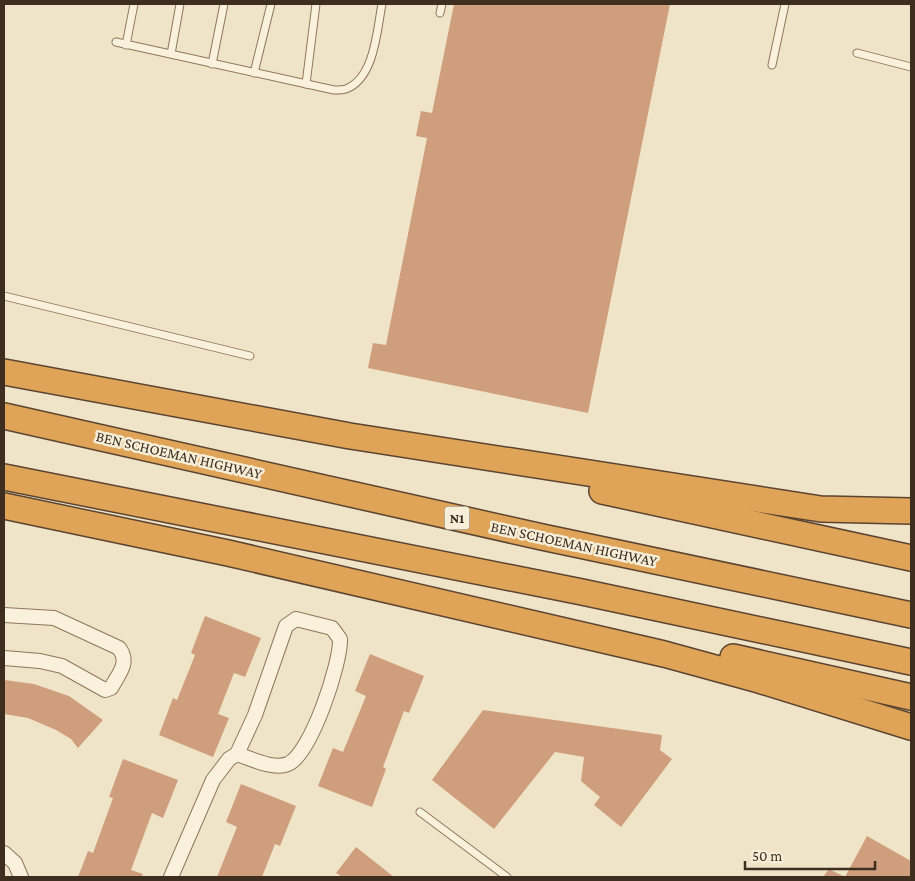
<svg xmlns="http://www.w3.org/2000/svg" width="915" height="881" viewBox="0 0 915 881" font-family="'Crimson Pro',serif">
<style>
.building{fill:#cf9f7d}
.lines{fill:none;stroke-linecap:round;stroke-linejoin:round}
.service-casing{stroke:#8d765c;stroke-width:9}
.minor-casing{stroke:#8d765c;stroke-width:16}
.motorway-casing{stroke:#5b4430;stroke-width:28}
.service{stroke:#faf1dc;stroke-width:7}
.minor{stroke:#faf1dc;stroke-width:14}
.motorway{stroke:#e0a458;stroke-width:25}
.labels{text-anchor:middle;stroke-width:5;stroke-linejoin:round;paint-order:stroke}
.shield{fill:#f7eed8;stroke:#756857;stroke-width:1}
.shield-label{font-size:14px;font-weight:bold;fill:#3d2e20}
.street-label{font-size:15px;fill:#3d2e20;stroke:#f7eed8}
</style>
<rect width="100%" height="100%" fill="#f0e4c8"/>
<!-- building -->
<g class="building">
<polygon points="454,4 670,4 588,413 368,368 373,343 386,345 427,138 416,136 421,111 432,113"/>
<polygon points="205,616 261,638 245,677 234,673 218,714 229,718 213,757 159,735 173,698 177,700 195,655 191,653"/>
<polygon points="370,654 424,676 409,713 404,711 383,767 386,769 372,807 318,786 333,748 343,752 366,696 355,691"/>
<polygon points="4,680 34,684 69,696 103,720 78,748 71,739 56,730 28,718 4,714"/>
<polygon points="483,710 662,735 660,750 672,759 621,827 594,805 600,797 581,781 584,757 555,752 494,829 432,780"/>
<polygon points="123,759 178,780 163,818 152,813 131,870 143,874 141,877 78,877 88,851 93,853 113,798 109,797"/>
<polygon points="241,784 296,806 280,846 275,844 262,877 217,877 237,827 226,822"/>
<polygon points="867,836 911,861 911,877 823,877 829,869 845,877"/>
<polygon points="356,847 394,877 340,877 341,876 336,873"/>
</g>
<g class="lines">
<!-- service casing -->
<g class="service-casing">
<g id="service">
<polyline points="440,13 442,4"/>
<path d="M 116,42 L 334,90 C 338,90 343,90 346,89 C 375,78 377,29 382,4"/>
<polyline points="126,45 134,4"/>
<polyline points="857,53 911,67"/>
<polyline points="171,54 180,4"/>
<polyline points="212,64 224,4"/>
<polyline points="772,65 785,4"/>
<polyline points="254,73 271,4"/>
<polyline points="306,84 316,4"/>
<polyline points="4,296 250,356"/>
<polyline points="420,812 507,877"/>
</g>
</g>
<!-- minor casing -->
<g class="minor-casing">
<g id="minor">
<path d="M 4,615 L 54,618 L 119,648 C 130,663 119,673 111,688 L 105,690 L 62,666 L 40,661 L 4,658"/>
<polyline points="4,853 15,863 21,877"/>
<path d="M 171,877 L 213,780 L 229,759 L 237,754 L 255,715 L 286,626 L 296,619 L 332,628 L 340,639 C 341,663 311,754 288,764 C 273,770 252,759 237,754"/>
</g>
</g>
<!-- motorway casing -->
<g class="motorway-casing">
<g id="motorway">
<polyline points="4,372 350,436 821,509 911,511"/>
<polyline points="4,416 542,537 911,615"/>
<polyline points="4,477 582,592 911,662"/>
<polyline points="602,491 911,558"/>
<polyline points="4,506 228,553 664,654 759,680 911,727"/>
<polyline points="733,657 911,697"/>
</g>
</g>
<!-- service -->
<use href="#service" class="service"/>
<!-- minor -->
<use href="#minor" class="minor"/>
<!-- motorway -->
<use href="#motorway" class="motorway"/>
</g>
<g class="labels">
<!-- shield labels -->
<rect class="shield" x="444.5" y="506.5" width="25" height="23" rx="4"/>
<g class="shield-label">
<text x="457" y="523">N1</text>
</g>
<!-- street labels -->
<g class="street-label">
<text transform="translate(179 455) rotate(13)" y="5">BEN SCHOEMAN HIGHWAY</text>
<text transform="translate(574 544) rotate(12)" y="5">BEN SCHOEMAN HIGHWAY</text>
</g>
</g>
<!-- border -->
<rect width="915" height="881" fill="none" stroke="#3d2e20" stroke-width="10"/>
<!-- scale -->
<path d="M745 861v8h130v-8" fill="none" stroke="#3d2e20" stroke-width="2.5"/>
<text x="752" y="861" font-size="15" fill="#3d2e20" stroke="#f7eed8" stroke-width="4" paint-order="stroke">50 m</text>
</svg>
